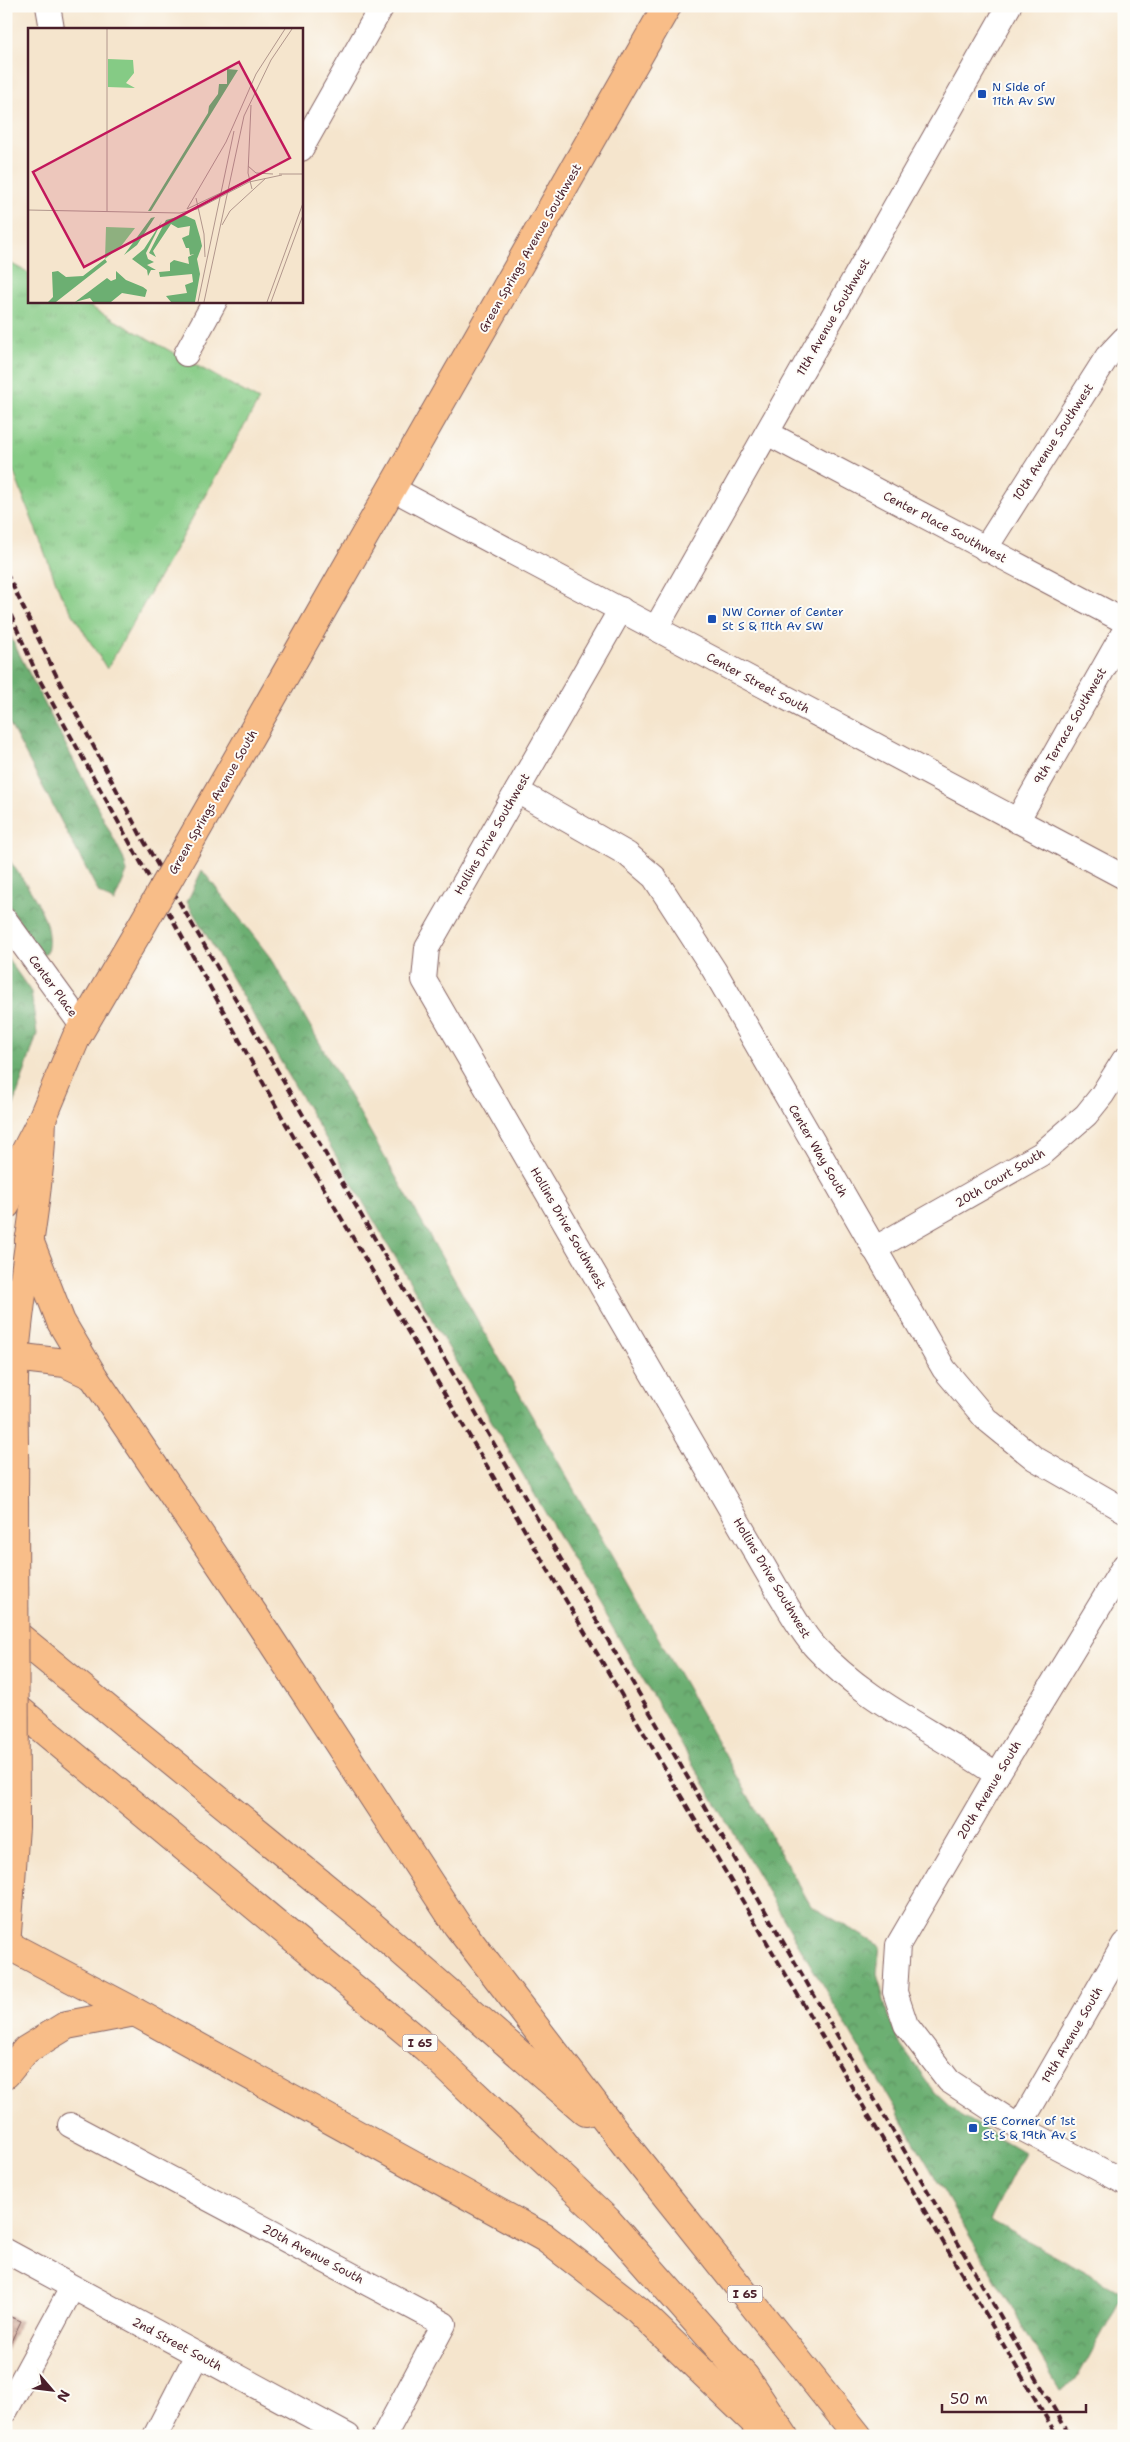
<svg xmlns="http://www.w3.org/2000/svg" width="1130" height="2442" viewBox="0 0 1130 2442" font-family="'Shantell Sans',sans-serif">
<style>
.forest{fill:url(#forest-crowns);stroke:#5b674e}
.park{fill:url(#park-tufts);stroke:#687558}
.building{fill:url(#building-cross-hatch)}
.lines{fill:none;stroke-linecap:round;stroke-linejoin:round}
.minor-casing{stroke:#866464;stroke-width:26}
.major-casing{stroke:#866464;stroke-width:30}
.highway-casing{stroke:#866464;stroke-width:30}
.minor{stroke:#fff;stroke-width:24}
.major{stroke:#f8bd88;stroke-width:28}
.highway{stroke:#f8bd88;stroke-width:28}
.rail{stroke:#4a1f2b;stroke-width:4;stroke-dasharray:8 4;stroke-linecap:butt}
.major-bridge-casing{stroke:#866464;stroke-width:30;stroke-linecap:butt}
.major-bridge{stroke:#f8bd88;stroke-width:28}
.transit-dot{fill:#1a4fb4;stroke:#fdfcf7;stroke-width:2}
.labels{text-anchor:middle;stroke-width:4;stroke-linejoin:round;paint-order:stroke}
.shield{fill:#fdfcf7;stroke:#806168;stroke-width:1}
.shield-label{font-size:11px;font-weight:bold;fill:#4a1f2b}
.transit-label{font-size:12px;fill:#164399;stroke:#fdfcf7;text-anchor:start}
.street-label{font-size:12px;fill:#4a1f2b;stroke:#fdfcf7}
.inset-road{fill:none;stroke:#b1968c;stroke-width:1}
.view{fill:#c2185b;fill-opacity:0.15;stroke:#c2185b;stroke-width:2.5}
.inset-edge{fill:none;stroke:#4a1f2b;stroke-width:2.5}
</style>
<defs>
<pattern id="forest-crowns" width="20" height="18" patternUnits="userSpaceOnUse" patternTransform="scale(1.25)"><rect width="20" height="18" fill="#6caf72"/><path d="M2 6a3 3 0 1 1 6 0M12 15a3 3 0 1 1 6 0" fill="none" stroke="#5b8e5e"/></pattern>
<pattern id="park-tufts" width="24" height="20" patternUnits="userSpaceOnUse" patternTransform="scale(1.25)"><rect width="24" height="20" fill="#85cb85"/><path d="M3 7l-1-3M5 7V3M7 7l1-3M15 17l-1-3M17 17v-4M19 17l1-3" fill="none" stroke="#74ae73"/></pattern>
<pattern id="building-cross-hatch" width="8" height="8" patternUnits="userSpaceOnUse" patternTransform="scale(1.25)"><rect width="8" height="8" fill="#ca9d8a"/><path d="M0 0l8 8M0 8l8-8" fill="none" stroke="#a67f71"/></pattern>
</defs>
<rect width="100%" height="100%" fill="#fdfcf7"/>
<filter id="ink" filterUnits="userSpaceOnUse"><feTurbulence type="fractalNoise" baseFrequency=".02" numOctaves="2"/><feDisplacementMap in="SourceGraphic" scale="10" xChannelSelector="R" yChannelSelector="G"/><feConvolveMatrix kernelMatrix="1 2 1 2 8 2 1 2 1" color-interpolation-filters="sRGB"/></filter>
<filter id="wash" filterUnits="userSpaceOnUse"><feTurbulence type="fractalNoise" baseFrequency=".0096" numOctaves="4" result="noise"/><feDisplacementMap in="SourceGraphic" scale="20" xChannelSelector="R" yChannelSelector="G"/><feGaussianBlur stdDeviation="1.12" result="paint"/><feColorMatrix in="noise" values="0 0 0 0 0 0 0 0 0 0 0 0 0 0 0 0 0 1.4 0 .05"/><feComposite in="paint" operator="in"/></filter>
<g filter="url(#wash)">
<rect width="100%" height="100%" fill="#f5e5cd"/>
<!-- forest -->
<g class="forest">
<polygon points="6,628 123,857 127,872 114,902 99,893 6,717"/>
<path d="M 6,855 C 25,884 55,917 47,953 L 42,955 L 6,901 Z"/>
<polygon points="202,870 273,961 811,1906 880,1946 877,1973 888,2016 901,2046 935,2092 960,2115 1024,2152 990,2220 1124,2293 1076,2381 1060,2390 187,902"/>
<polygon points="6,956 31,992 37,1034 6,1129"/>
</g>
<!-- park -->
<polygon class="park" points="6,261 29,273 29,301 80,301 259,400 107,669 61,595 11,465 6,445"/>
<g id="blocks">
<!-- building -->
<polygon class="building" points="6,2315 21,2321 6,2352"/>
</g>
</g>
<g filter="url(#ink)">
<use href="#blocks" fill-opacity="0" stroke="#866464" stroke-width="1"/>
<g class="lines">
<!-- minor casing -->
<g class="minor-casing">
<g id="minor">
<polyline points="48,6 52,29"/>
<polyline points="301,149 382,6"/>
<polyline points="186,354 215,301"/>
<polyline points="767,433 1124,621"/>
<polyline points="393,489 1124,877"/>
<polyline points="985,549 1107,357 1124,339"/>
<path d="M 621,609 L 427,948 L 424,980 L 778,1591 C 790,1610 801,1632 816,1648 C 867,1703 937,1732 997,1775"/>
<polyline points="656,628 1009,6"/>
<polyline points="517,791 627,854 654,877 714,970 944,1369 986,1419 1034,1458 1124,1510"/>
<polyline points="1017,821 1124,632"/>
<polyline points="6,921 83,1027"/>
<polyline points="874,1249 1041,1154 1086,1115 1102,1095 1124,1060"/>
<polyline points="1124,1566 997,1775 898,1945 895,1992 906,2025 949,2081 1019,2127 1124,2182"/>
<polyline points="70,2125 444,2324 384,2436"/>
<polyline points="1019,2127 1124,1944"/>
<polyline points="6,2251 348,2436"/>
<polyline points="6,2410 72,2288"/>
<polyline points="155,2436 197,2355"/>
</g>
</g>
<!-- major casing -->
<g class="major-casing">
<g id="major">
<polyline points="187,847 667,6"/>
<polyline points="6,1205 23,1156 42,1119 76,1038 138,932"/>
<path d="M 14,1490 C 15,1446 12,1401 15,1357 C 21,1277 40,1199 42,1119"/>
<polyline points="6,1946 15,1827"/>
</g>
</g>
<!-- highway casing -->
<g class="highway-casing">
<g id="highway">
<polyline points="29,1240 61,1322 93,1376 261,1625 457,1925 632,2153 858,2436"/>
<polyline points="6,1356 65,1363 93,1376"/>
<polyline points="6,1626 369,1923 586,2112"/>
<polyline points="6,1699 426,2048 607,2220 745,2377 784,2436"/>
<polyline points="6,1944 135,2012 545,2238 638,2310 769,2436"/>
<polyline points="6,2074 26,2050 67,2025 135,2012"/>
</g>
</g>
<!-- minor -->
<use href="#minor" class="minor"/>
<!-- major -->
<use href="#major" class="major"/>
<!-- highway -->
<use href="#highway" class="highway"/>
<!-- rail -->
<g class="rail">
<polyline points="6,572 59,681 141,836 1070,2436"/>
<polyline points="6,604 39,679 286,1124 1057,2436"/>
</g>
<!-- major-bridge casing -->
<g class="major-bridge-casing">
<g id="major-bridge">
<polyline points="138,932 187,847"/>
<polyline points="14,1490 15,1827"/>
</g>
</g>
<!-- major-bridge -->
<use href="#major-bridge" class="major-bridge"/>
</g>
</g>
<!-- markers -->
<g class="transit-dot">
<rect x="977" y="89" width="10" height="10" rx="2.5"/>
<rect x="707" y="614" width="10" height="10" rx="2.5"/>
<rect x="968" y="2123" width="10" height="10" rx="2.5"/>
</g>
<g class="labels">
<!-- shield labels -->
<g class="shield">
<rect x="402.5" y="2034.5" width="35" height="17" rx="4"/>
<rect x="727.5" y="2285.5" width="35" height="17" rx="4"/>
</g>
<g class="shield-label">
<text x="420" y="2047">I 65</text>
<text x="745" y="2298">I 65</text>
</g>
<!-- transit labels -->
<g class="transit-label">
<text x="992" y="91">N Side of<tspan x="992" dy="14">11th Av SW</tspan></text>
<text x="722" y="616">NW Corner of Center<tspan x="722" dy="14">St S &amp; 11th Av SW</tspan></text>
<text x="983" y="2125">SE Corner of 1st<tspan x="983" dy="14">St S &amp; 19th Av S</tspan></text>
</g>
<!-- street labels -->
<g class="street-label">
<text transform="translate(530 248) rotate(-60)" y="4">Green Springs Avenue Southwest</text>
<text transform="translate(833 317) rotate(-60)" y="4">11th Avenue Southwest</text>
<text transform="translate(1053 442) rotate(-57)" y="4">10th Avenue Southwest</text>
<text transform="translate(945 527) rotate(28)" y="4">Center Place Southwest</text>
<text transform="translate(758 683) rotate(28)" y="4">Center Street South</text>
<text transform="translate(1070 726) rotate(-60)" y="4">9th Terrace Southwest</text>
<text transform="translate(213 802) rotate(-60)" y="4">Green Springs Avenue South</text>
<text transform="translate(492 834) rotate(-60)" y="4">Hollins Drive Southwest</text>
<text transform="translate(53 986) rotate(54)" y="4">Center Place</text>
<text transform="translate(818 1151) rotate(60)" y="4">Center Way South</text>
<text transform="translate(1000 1178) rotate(-31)" y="4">20th Court South</text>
<text transform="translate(568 1228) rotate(60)" y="4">Hollins Drive Southwest</text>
<text transform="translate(772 1578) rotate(59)" y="4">Hollins Drive Southwest</text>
<text transform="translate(989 1790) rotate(-59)" y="4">20th Avenue South</text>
<text transform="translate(1072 2035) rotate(-60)" y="4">19th Avenue South</text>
<text transform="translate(313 2254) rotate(28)" y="4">20th Avenue South</text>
<text transform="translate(177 2344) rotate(28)" y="4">2nd Street South</text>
</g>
</g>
<!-- overview -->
<g transform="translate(28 28)">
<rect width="275" height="275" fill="#f5e5cd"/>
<path d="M 80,31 L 105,32 L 106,45 L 98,55 L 107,60 L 80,59 Z" fill="#85cb85"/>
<path d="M 199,41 L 210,42 L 123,183 L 120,183 L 180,85 L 181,78 L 190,66 L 191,56 L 199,56 ZM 156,187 L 167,192 L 172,209 L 174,218 L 169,231 L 172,246 L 167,274 L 143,274 L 138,268 L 159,265 L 157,257 L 165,254 L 164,246 L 132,249 L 131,244 L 142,243 L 142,235 L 146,232 L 161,236 L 160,229 L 166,226 L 162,227 L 161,220 L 158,220 L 154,210 L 161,207 L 162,198 L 150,200 L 143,196 L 125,223 L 128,229 L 121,225 L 138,192 ZM 127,189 L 109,217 L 96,227 L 123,190 ZM 134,193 L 118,225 L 120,231 L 126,234 L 119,237 L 128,242 L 123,242 L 120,248 L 119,242 L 104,231 L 116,221 ZM 77,231 L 79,234 L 28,274 L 20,274 L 25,269 L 24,244 L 30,243 L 38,249 L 55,248 ZM 88,243 L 98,252 L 115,259 L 119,262 L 117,269 L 94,265 L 83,274 L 65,274 L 62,270 L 47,274 L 79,250 L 83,253 L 88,251 Z" fill="#6caf72"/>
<path d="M 78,199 L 107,200 L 94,217 L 77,231 Z" fill="#85cb85"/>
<path class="inset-road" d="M 79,1 L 79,184M 223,77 L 220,145 L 224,161M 220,138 L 228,145 L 245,146M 251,146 L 275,146M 168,170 L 176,206 L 177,229M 159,181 L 224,150M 159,181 L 198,114 L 228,46 L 257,1M 0,182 L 152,185 L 169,181 L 221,154 L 254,147M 194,197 L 202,183 L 238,150M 170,274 L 206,103M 176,274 L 216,88 L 243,32 L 264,1M 239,274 L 275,175M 243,274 L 275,187"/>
<path class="view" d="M 211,34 L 262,130 L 56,239 L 5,144 Z"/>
<rect width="275" height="275" class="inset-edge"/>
</g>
<!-- margin -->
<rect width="1130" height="2442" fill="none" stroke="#fdfcf7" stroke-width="25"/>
<!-- north arrow -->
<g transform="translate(52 2390) rotate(118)" stroke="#fdfcf7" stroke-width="4" paint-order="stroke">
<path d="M0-4L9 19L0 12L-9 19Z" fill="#4a1f2b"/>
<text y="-8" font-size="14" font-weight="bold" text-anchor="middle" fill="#4a1f2b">N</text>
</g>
<!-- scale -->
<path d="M942 2404v8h144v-8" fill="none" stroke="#4a1f2b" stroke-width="2.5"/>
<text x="950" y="2404" font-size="15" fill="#4a1f2b" stroke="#fdfcf7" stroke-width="4" paint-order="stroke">50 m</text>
</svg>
